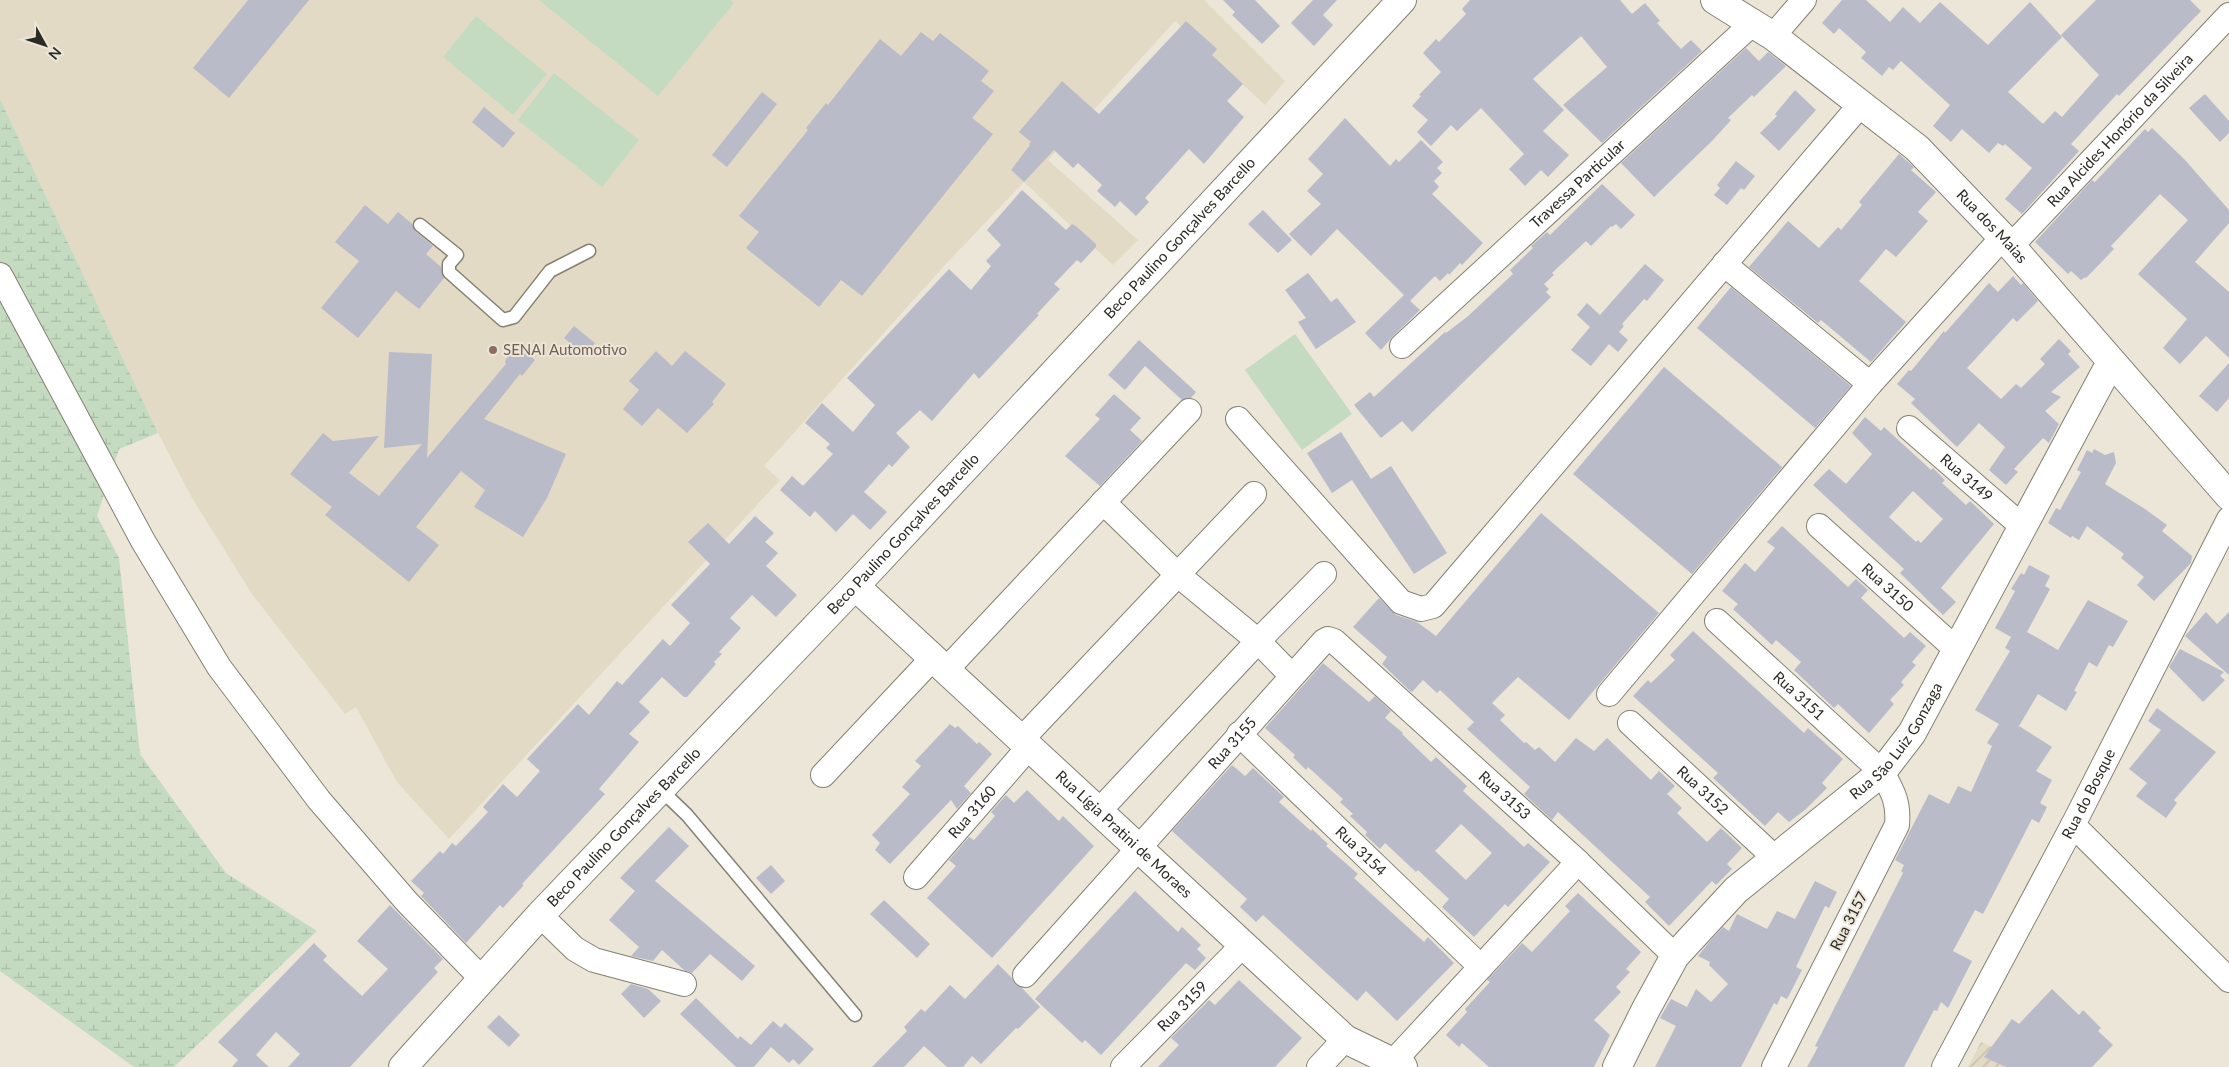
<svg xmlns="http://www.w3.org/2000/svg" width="2229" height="1067" viewBox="0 0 2229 1067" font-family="Lato,sans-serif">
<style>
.built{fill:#e2dac5}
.industrial{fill:url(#industrial-furrows)}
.grass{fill:#c4dbc1}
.wetland{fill:url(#wetland-marsh)}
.building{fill:#babbc9;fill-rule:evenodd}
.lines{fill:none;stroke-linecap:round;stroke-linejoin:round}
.lane-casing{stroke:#858073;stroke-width:15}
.street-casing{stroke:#858073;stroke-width:26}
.secondary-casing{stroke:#858073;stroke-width:30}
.lane{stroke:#fff;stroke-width:12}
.street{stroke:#fff;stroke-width:24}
.secondary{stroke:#fff;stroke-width:28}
.education-dot{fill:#8d6e63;stroke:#ebe6d8;stroke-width:2}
.labels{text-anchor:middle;stroke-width:4;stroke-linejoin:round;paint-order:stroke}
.street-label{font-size:15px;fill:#2c2a25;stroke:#ebe6d8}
.education-label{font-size:15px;fill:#785e54;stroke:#ebe6d8;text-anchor:start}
</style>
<defs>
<pattern id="industrial-furrows" width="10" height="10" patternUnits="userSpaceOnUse" patternTransform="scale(1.25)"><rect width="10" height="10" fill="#e2dac5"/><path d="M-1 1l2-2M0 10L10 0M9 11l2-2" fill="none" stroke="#c2bba9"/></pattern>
<pattern id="wetland-marsh" width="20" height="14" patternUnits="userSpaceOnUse" patternTransform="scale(1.25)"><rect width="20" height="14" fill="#c4dbc1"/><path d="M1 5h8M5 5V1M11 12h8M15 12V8" fill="none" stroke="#a9bca6"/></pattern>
</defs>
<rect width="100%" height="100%" fill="#ebe6d8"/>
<!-- built -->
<polygon class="built" points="0,0 1204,0 1285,81 1265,105 1175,21 1048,160 1138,240 1113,265 1024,182 944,266 764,466 780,480 449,839 397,782 356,707 345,714 252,594 192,498 158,433 0,99"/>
<!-- industrial -->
<polygon class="industrial" points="1981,1042 2037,1067 1968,1067"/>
<!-- grass -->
<g class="grass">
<polygon points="539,0 730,0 734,3 658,96"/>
<polygon points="476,16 547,74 513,115 443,57"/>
<polygon points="554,73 639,140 602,187 518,120"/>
<polygon points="1295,334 1352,414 1302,450 1245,370"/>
</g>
<!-- wetland -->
<polygon class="wetland" points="0,99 158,433 119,449 97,516 119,558 140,754 226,873 317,931 174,1067 134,1067 0,971"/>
<!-- building -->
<g class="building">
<polygon points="248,0 309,0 229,98 193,68"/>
<polygon points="1223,0 1255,0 1280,26 1262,44 1232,15 1235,12"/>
<polygon points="1313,0 1337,0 1323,15 1333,25 1314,46 1291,23"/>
<polygon points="1470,0 1620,0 1632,14 1645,3 1660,21 1657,23 1681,49 1691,40 1702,51 1602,143 1563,105 1607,67 1581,36 1533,79 1564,110 1543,131 1569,155 1548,177 1541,170 1525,186 1509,169 1524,154 1481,108 1457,131 1451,125 1431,146 1417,132 1428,120 1412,106 1421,96 1419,95 1441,72 1423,53 1436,39 1439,42 1466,14 1462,9"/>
<polygon points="1842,0 1866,0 1890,22 1903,7 1920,23 1940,2 1988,45 2030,2 2062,37 2008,92 2043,124 2055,111 2062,117 2099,75 2061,35 2096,0 2190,0 2201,11 2119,96 2117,94 2071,144 2079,151 2022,214 2005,199 2032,168 2005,144 2003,146 1998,143 1989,153 1962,129 1951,142 1933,126 1950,105 1901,61 1893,70 1889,67 1882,76 1861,58 1866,52 1839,28 1834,34 1822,23"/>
<polygon points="1186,21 1217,49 1212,55 1243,84 1227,101 1244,117 1204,164 1189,149 1145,198 1149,202 1136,216 1120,201 1115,207 1097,191 1102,185 1078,163 1073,168 1054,150 1024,182 1011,170 1030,145 1029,144 1031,142 1019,132 1062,81 1099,114"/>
<polygon points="921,32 933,41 940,33 989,71 981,81 994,91 972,118 993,134 862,296 841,280 819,307 746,248 759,232 739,216 808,130 806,128 826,103 828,105 880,39 901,56"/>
<polygon points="1746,48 1759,61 1768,52 1786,66 1754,97 1752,95 1728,118 1731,120 1713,140 1654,197 1621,163"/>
<polygon points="1795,90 1816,110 1779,151 1760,133 1777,116 1775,114"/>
<polygon points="762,92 777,104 727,167 712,155"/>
<polygon points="2205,94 2229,121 2229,133 2220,142 2189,108"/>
<polygon points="484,107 515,133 503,148 472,122"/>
<polygon points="1345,118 1390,166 1396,159 1399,162 1421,140 1443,162 1437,168 1442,173 1434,181 1439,187 1432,194 1483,243 1462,265 1460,263 1449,275 1448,273 1440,281 1435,276 1410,301 1420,310 1393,336 1381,350 1365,333 1404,295 1337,229 1311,256 1289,234 1321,204 1307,191 1323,174 1308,159"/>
<polygon points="2152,128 2185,160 2229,210 2229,223 2195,262 2229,292 2229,358 2206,336 2180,364 2163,348 2187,319 2138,274 2188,220 2160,194 2111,246 2114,249 2086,278 2085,277 2081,280 2071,271 2068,274 2035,242 2092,180 2095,182 2145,129 2148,132"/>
<polygon points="1899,154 1914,167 1911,170 1936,192 1918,212 1928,221 1896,257 1886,249 1859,281 1906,322 1871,362 1821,320 1818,323 1749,267 1788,221 1819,248 1838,227 1841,230 1862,205 1859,202"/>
<polygon points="1736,161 1755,176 1744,190 1741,188 1727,205 1714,195 1720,188 1717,185"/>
<polygon points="1602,184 1635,215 1621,229 1616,224 1612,227 1611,226 1591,246 1586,241 1552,273 1554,275 1544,284 1549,289 1546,292 1551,297 1412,432 1402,421 1381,438 1354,405 1370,392 1374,397 1445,332 1446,333 1467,317 1513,274 1510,270 1533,248 1531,246 1547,232 1550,235"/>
<polygon points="1022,190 1066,230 1072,224 1077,227 1096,244 1096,247 1081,263 1077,260 1054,284 1060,289 1037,314 1039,315 979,379 974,373 932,421 920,410 896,433 910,447 892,467 889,464 864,492 887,512 870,530 853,514 836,532 815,511 810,517 780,490 792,476 803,486 833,454 826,448 830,444 805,423 822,403 853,432 875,405 847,378 949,269 971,290 991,266 986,261 1001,245 987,230"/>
<polygon points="365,205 388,224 398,212 412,224 415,231 433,246 426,254 441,267 444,278 419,309 396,291 358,338 321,308 359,261 335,242"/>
<polygon points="1263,210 1292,240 1278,253 1248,224"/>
<polygon points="1645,264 1664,280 1647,301 1644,299 1622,324 1624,326 1619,332 1628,340 1618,352 1609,344 1591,366 1571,350 1590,327 1577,315 1587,303 1600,315"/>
<polygon points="1308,273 1331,302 1337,298 1356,322 1316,349 1298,322 1306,318 1285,290"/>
<polygon points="2013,276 2021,285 2023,283 2038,301 2017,322 2013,318 1967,368 2001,399 2016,384 2021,388 2045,364 2040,359 2059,339 2071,351 2068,354 2080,367 2051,392 2061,397 2045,411 2059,424 2049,443 2043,438 2014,469 2018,472 2006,485 1989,470 2005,447 1979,423 1957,447 1911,403 1915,399 1897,384 1909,370 1911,371 1944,331 1945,333 1989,283 1998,292"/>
<polygon points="1731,287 1851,386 1815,428 1697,328"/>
<polygon points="574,326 595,343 585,355 564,338"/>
<polygon points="1139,340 1196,392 1191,398 1182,400 1145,366 1125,390 1108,375"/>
<polygon points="518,346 535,360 522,376 520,374 484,419 566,454 547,498 523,537 474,507 485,490 461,471 416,527 439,545 409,582 325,515 332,507 290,474 323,433 333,441 379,436 349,473 379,496 422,444 384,448 389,352 432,354 427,458 506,364 505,362 506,359"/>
<polygon points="656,351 672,366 685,351 726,384 712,402 714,404 687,433 658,408 642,426 623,409 639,390 629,381"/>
<polygon points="2229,363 2229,398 2217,412 2199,396"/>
<polygon points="1664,367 1782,467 1692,574 1573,474"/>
<polygon points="1114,394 1141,418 1130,430 1142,441 1100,486 1065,456 1100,419 1095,415"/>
<path d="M 1865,417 L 1881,431 L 1884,427 L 1931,470 L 1933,468 L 1945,480 L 1942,483 L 1966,505 L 1970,501 L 1994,524 L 1941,588 L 1956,602 L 1943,615 L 1900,573 L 1904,569 L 1813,485 L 1829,469 L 1846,484 L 1872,454 L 1852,433 ZM 1913,491 L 1943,519 L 1921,543 L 1918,540 L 1916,542 L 1889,517 Z"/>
<polygon points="1341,432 1371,479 1391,466 1447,553 1414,574 1352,480 1332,493 1307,453"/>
<polygon points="2094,449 2105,455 2114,452 2116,463 2105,484 2145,509 2167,525 2162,531 2192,556 2191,563 2154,601 2137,585 2144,577 2121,558 2124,554 2087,526 2079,540 2072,536 2071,538 2048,523 2056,508 2060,510 2081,472 2077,470 2087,450 2092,453"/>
<polygon points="1541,513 1659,613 1569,720 1518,677 1492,703 1505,715 1500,720 1524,743 1526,742 1535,750 1539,747 1555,762 1576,738 1594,751 1607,738 1651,780 1659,771 1675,786 1667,794 1682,808 1677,813 1707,842 1721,828 1742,848 1727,864 1732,869 1716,885 1712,881 1669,926 1645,902 1650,897 1558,812 1552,820 1524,794 1530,787 1467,729 1474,722 1440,690 1437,693 1423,680 1412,692 1410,691 1382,664 1387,657 1353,627 1379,598 1396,615 1417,622 1436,636"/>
<polygon points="755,516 774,533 765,542 778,553 766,566 797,595 776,617 752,595 730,618 741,628 719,652 722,654 714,662 716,664 687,697 684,697 662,677 639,702 650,712 629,734 639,742 599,789 605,794 522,884 524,885 503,908 500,905 466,943 421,896 424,893 411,881 440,851 443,854 452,843 456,846 488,812 483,807 503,784 517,797 540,771 527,759 578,704 589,715 617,681 622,685 663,639 670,646 690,623 671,605 710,564 688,542 708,523 729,544"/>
<polygon points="1782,526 1848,587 1856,579 1868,590 1861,598 1904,638 1910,632 1926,646 1912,662 1916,665 1901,682 1904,685 1890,700 1894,704 1869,733 1838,704 1834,708 1794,670 1801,662 1776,640 1772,645 1733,609 1738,604 1722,591 1745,563 1755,572 1775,548 1767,542"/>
<polygon points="2029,565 2050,576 2045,586 2050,589 2027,632 2043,641 2058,650 2088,600 2128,621 2113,647 2109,645 2097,667 2089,662 2074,691 2077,692 2066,711 2038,694 2019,726 2052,747 2036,771 2052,780 2040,803 2047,807 2039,823 2032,819 1983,914 1975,910 1953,951 1972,961 1948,1008 1941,1002 1937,1011 1934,1010 1904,1067 1807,1067 1818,1047 1815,1046 1903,873 1901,871 1904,865 1895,860 1929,794 1949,804 1958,786 1971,792 1992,746 1987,743 1999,724 1975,710 2010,651 2005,648 2011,637 1995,628 2015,591 2011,589 2021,573 2024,575"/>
<polygon points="2206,612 2217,624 2229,612 2229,675 2185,636"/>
<polygon points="1693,631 1804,733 1808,728 1843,759 1822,783 1827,788 1806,809 1789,822 1778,812 1765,826 1713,778 1718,773 1633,696 1648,680 1651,683 1675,660 1670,655"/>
<polygon points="2180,649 2224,672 2220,676 2225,680 2203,702 2169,667"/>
<path d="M 1323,663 L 1369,702 L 1375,696 L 1391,711 L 1385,718 L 1403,733 L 1402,734 L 1431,762 L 1436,757 L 1467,786 L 1463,791 L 1524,847 L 1528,843 L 1550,862 L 1508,907 L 1505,904 L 1474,937 L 1442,907 L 1449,899 L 1418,870 L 1416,872 L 1385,843 L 1380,849 L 1365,835 L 1367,832 L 1350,816 L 1353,814 L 1340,802 L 1343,799 L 1308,767 L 1306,770 L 1293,757 L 1295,755 L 1265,728 ZM 1461,824 L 1492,853 L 1466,880 L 1435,851 Z"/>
<polygon points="2157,708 2216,752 2174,800 2177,803 2166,818 2136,796 2147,783 2129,769 2161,730 2148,721"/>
<polygon points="950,724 955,728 958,726 977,744 979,742 992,754 964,786 971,793 957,809 951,800 890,864 875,850 880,843 872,835 910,794 902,787 921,766 915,761"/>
<polygon points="1232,765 1245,776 1253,768 1284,797 1279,802 1311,831 1312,829 1328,844 1326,846 1358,874 1354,878 1424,942 1428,937 1454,963 1397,1021 1366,991 1357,1001 1263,915 1256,922 1240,907 1247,899 1172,831"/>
<polygon points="1027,790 1059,821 1063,816 1094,846 992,958 927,898 956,866 949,860 969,837 974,840 995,816 991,812 1006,795 1014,803"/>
<polygon points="669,827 689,846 655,881 755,966 742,981 710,954 692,973 684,970 662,950 653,961 631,956 639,947 609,920 635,891 620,878"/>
<polygon points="771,865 785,881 771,894 756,878"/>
<polygon points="1815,881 1837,892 1829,908 1825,906 1796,967 1802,970 1787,999 1781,996 1777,1005 1774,1003 1741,1067 1655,1067 1676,1026 1660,1018 1671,999 1687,1007 1696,989 1711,1002 1728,984 1709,965 1710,962 1698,956 1710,941 1723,927 1729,931 1737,914 1767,929 1777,911 1795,919"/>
<polygon points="1135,891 1178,932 1182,927 1201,945 1197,949 1206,958 1195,970 1186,963 1101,1055 1085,1040 1082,1043 1035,999"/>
<polygon points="1578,893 1641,952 1626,969 1630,972 1616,987 1621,992 1594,1020 1610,1035 1594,1067 1489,1067 1462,1043 1459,1047 1446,1035 1467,1012 1465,1009 1490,982 1487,980 1522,943 1532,952 1570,911 1565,906"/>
<polygon points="884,900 930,944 917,958 870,914"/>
<polygon points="390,905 443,959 434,968 438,972 350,1067 288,1067 300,1054 276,1032 256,1055 269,1067 232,1067 238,1060 218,1042 314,943 327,956 323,960 362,996 388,969 357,941"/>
<polygon points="998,964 1012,978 1016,985 1022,988 1040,1007 1018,1029 1016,1028 981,1064 972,1056 963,1067 947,1067 924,1046 904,1067 872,1067 907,1031 904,1027 921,1009 925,1012 950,985 965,999"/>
<polygon points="1239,980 1302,1038 1275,1067 1158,1067 1179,1045 1171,1038 1209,1000 1215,1005"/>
<polygon points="631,984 648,989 661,1001 644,1018 621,994"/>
<polygon points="2052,989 2079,1015 2083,1010 2101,1028 2098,1031 2113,1045 2092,1067 2006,1067 1984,1057 2012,1019 2019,1024"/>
<polygon points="696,998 738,1039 740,1036 751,1045 773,1021 781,1028 785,1023 814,1049 799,1065 793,1059 789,1063 771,1047 754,1067 736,1067 680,1014"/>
<polygon points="499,1015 520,1035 509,1047 487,1027"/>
</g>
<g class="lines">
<!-- lane casing -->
<g class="lane-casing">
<g id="lane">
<polyline points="420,225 457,255 449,264 449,272 503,320 514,317 550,271 589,251"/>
<polyline points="661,790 687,815 855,1015"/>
</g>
</g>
<!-- street casing -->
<g class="street-casing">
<g id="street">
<polyline points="1773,36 1804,0"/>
<path id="s1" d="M 2011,246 L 2229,15"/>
<polyline points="0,275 143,541 219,667 319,800 407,902 482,979"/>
<path id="s2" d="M 1402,346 L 1753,23"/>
<polyline points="1870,384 2003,237"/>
<polyline points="1238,419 1401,602 1421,609 1433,606 1861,104"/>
<path id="s3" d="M 1909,428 L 2023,527"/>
<polyline points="1103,502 1177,574 1258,641 1292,676"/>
<path id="s4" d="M 1819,526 L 1957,650"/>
<path id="s5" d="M 1717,621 L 1882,772 C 1893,792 1899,802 1897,825 L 1774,1067"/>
<polyline points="945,671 1189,411"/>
<polyline points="1609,694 1870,384 1724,264"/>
<path id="s6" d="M 1630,723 L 1774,857"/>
<path id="s7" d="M 1239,734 L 1481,967"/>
<polyline points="1021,740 1254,494"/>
<polyline points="823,775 932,659"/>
<polyline points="1098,812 1258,641 1324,574"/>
<polyline points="2073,825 2229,980"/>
<path id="s8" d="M 916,877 L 1029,747"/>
<polyline points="540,915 575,949 594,960 684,984"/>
<path id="s9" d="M 1025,975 L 1324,641 L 1328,639 L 1334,641 L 1578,862 L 1675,956"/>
<polyline points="1393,1062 1578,862"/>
<path id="s10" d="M 1123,1067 L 1243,945"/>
<polyline points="1319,1067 1345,1039"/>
<path id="s11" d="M 1944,1067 L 2073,825 L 2229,519"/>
</g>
</g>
<!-- secondary casing -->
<g class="secondary-casing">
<g id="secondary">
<path id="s12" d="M 1715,0 L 1773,36 L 1917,148 L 2011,246 L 2229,496"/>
<path id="s13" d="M 855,586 L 1345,1039 L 1403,1067"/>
<path id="s14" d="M 403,1067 L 540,915 L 855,586 L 1402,0"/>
<path id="s15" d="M 1617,1067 L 1646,1009 L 1675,956 L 1736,890 L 1882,772 L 1912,733 L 2111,362"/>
</g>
</g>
<!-- lane -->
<use href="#lane" class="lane"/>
<!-- street -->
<use href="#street" class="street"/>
<!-- secondary -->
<use href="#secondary" class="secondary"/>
</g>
<!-- markers -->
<circle class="education-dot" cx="493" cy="350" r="5"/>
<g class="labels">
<!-- street labels -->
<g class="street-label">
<text dy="5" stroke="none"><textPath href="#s1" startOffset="159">Rua Alcides Honório da Silveira</textPath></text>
<text dy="5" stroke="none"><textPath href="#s2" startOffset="239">Travessa Particular</textPath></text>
<text dy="5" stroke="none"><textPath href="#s12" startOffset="359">Rua dos Maias</textPath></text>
<text dy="5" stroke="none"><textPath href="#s14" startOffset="1136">Beco Paulino Gonçalves Barcello</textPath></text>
<text dy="5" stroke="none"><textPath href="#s3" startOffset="76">Rua 3149</textPath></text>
<text dy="5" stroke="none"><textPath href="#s14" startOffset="731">Beco Paulino Gonçalves Barcello</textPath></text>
<text dy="5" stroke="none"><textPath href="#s4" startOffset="92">Rua 3150</textPath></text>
<text dy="5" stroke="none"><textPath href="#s5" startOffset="111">Rua 3151</textPath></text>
<text dy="5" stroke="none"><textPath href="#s15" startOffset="436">Rua São Luiz Gonzaga</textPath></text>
<text dy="5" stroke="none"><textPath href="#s9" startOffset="311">Rua 3155</textPath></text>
<text dy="5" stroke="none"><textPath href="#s6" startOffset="99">Rua 3152</textPath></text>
<text dy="5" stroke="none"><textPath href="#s11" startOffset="309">Rua do Bosque</textPath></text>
<text dy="5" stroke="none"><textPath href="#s9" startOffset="689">Rua 3153</textPath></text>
<text dy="5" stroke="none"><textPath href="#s8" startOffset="86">Rua 3160</textPath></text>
<text dy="5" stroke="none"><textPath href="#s14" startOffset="326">Beco Paulino Gonçalves Barcello</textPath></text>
<text dy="5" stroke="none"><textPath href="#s13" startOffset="366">Rua Lígia Pratini de Moraes</textPath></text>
<text dy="5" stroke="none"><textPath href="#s7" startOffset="169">Rua 3154</textPath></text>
<text transform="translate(1849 921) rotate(-63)" y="5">Rua 3157</text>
<text dy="5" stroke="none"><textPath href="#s10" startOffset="85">Rua 3159</textPath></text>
</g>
<!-- education labels -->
<g class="education-label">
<text x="503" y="355">SENAI Automotivo</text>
</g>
</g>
<!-- north arrow -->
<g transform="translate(45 45) rotate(130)" stroke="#ebe6d8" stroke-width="4" paint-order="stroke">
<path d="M0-4L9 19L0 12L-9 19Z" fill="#2c2a25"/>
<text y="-8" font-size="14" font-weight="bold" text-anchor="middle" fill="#2c2a25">N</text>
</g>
</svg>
